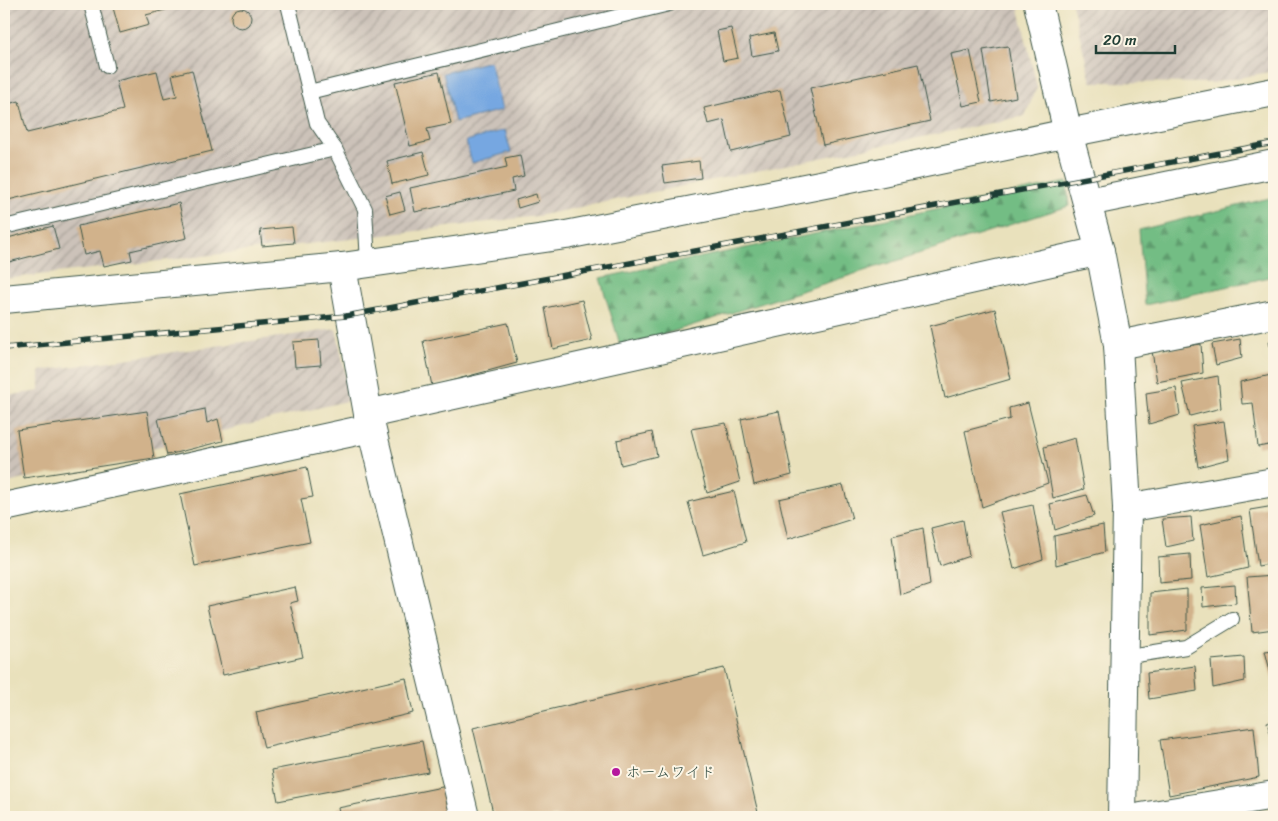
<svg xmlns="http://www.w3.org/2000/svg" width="1278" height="821" viewBox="0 0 1278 821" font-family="Sriracha,'Klee One',sans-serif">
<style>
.industrial{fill:url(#industrial-furrows)}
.forest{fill:url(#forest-firs);stroke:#497d5c}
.water{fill:#76a7e1;stroke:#4a728a}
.building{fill:#d1b28b}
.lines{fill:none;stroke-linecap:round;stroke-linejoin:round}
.service-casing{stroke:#3d5648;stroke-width:16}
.minor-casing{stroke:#3d5648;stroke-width:30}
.tertiary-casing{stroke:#3d5648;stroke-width:30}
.service{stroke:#fff;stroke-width:14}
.minor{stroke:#fff;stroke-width:28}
.tertiary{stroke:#fff;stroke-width:28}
.rail-casing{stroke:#1f3d34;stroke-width:5.5}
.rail{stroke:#fcf5e5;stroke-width:4;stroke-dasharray:11;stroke-linecap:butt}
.poi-dot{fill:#b5179e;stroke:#fcf5e5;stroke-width:2}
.labels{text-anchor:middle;stroke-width:4;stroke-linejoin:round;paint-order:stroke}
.poi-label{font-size:15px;fill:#1f3d34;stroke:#fcf5e5;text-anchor:start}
</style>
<defs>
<pattern id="industrial-furrows" width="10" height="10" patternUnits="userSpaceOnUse" patternTransform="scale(1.25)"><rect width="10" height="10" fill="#ccc2b9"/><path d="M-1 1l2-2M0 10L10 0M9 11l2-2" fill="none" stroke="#a59f97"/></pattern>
<pattern id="forest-firs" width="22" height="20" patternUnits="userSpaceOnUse" patternTransform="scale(1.25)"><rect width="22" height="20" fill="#73bd84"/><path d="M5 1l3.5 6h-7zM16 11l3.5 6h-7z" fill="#5e9b6d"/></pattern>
</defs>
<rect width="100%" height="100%" fill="#fcf5e5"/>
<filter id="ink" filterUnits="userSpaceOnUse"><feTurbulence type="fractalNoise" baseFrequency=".02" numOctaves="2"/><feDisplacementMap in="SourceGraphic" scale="10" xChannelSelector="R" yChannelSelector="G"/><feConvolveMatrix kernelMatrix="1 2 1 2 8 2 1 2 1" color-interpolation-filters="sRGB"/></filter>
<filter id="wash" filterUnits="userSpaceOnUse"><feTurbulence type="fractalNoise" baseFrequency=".0096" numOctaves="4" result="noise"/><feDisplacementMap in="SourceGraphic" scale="20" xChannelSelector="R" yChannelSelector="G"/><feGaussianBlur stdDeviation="1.12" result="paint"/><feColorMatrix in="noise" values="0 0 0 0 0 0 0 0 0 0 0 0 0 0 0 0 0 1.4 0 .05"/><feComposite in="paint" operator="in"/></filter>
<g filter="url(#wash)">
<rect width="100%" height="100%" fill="#e9e1bc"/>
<!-- industrial -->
<g class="industrial">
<polygon points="4,4 1018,4 1037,87 1025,116 537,216 368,237 4,279"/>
<polygon points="1072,4 1274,4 1274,71 1212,83 1091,82"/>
<polygon points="336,329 351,400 4,484 4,396 40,391 40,371"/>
</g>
<!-- forest -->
<g class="forest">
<polygon points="1067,182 1069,206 621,348 600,278"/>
<polygon points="1274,197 1274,276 1145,305 1139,230"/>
</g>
<!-- water -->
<g class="water">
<polygon points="490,61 502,110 455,122 443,73"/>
<polygon points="505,130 511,152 472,163 466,141"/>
</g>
<g id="blocks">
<!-- building -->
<g class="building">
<polygon points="112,4 179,4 180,6 146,15 149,25 120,33"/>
<circle cx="241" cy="18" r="10"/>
<polygon points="731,28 738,58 723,61 717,31"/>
<polygon points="774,33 778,51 752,56 749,38"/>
<polygon points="1008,46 1016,97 991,102 983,50"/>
<polygon points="970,50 981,102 963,106 951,54"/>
<polygon points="918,64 930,121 823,145 810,88"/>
<polygon points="192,70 212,151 4,201 4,105 19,101 27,133 123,110 116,81 157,71 164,99 177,96 172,75"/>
<polygon points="439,72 451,124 427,129 430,141 410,146 395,82"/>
<polygon points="780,90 791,137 731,152 724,120 708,124 704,108"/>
<polygon points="423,152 429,175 392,184 387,161"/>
<polygon points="520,155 524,176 512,179 514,191 415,212 410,188 507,167 505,158"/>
<polygon points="699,161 701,178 665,183 662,166"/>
<polygon points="400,192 405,210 390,214 385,196"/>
<polygon points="536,194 538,202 518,208 516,200"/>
<polygon points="179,203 187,238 130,251 132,260 104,266 100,251 84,255 78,226"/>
<polygon points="53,226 59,249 9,262 6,251 4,252 4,239"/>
<polygon points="292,227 294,243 262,246 260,230"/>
<polygon points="582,300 592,340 553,349 545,308"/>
<polygon points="995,309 1011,379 945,398 930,326"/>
<polygon points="508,323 517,363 432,386 423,341"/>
<polygon points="1240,339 1242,358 1216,365 1212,344"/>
<polygon points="319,340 321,365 295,367 293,342"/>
<polygon points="1269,341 1274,341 1274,367 1273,367"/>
<polygon points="1201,344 1203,373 1157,382 1152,351"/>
<polygon points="1271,375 1274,397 1274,444 1258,447 1253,403 1242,404 1240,382"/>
<polygon points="1218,376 1221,408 1190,416 1182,383"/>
<polygon points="1176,388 1180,415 1149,424 1146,393"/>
<polygon points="1028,403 1048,483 982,507 965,431 1010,419 1009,408"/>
<polygon points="205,409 207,423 218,419 223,441 167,455 158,419"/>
<polygon points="147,411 154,458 24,478 17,430"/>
<polygon points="779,411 792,475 754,485 741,419"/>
<polygon points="1224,421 1229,459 1198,467 1192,426"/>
<polygon points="726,423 740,482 707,493 691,429"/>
<polygon points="652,432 657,456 621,465 617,440"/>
<polygon points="1075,438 1084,489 1053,498 1044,447"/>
<polygon points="307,467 313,497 301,499 310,542 195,566 180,494"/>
<polygon points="843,485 852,519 788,539 779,499"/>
<polygon points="734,491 746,542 703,555 688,502"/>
<polygon points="1087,495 1094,516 1055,530 1050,504"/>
<polygon points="1033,505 1043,559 1014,569 1000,512"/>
<polygon points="1274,506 1274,563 1258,566 1250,510"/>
<polygon points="1241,516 1248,568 1208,577 1200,525"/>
<polygon points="1191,517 1193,541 1166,547 1162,519"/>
<polygon points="963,520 969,556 940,566 931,528"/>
<polygon points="1103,525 1105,552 1056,565 1054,536"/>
<polygon points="923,528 930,585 900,595 892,536"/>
<polygon points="1190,554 1191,580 1159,583 1158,557"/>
<polygon points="1274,575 1274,629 1252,632 1247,577"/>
<polygon points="1235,585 1236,603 1203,607 1202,588"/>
<polygon points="295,587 298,601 290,603 303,657 223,675 207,606"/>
<polygon points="1187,589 1187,630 1150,635 1150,593"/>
<polygon points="1274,650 1274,686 1265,651"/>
<polygon points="1244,657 1245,681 1213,688 1211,660"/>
<polygon points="1195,666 1197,691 1149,699 1147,673"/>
<polygon points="724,668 759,817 494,817 473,728"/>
<polygon points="406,678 413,713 264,748 256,712"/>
<polygon points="1274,721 1274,741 1272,741 1267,722"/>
<polygon points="1254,727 1259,777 1169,795 1160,740"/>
<polygon points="422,741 428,772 278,801 272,770"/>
<polygon points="447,786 455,817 340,817 338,808"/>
</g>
</g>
</g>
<g filter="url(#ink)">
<use href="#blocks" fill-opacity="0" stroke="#3d5648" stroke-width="1"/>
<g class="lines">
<!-- service casing -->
<g class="service-casing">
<g id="service">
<polyline points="91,4 107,66"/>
<polyline points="288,4 317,123 335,149 365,209 368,263"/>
<polyline points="309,92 669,4"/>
<polyline points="4,227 335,149"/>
<polyline points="1124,657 1186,647 1232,619"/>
</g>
</g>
<!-- minor casing -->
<g class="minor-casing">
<g id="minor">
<polyline points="1068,133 1274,92"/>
<polyline points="1088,202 1274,164"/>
<polyline points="342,267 368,414 465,817"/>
<polyline points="1118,345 1274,314"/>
<polyline points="368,414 1100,251"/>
<polyline points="4,507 371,428"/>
<polyline points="1127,508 1274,482"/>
<polyline points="1141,817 1274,795"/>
</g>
</g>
<!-- tertiary casing -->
<g class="tertiary-casing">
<g id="tertiary">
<polyline points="1038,4 1068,133 1100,251 1118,345 1127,508 1122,817"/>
<polyline points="4,299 342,267 566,235 830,183 1068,133"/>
</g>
</g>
<!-- service -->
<use href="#service" class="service"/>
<!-- minor -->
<use href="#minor" class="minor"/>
<!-- tertiary -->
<use href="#tertiary" class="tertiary"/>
<!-- rail casing -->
<g class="rail-casing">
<polyline id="rail" points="4,348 346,316 1274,143"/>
</g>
<!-- rail -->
<use href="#rail" class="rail"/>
</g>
</g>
<!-- markers -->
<circle class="poi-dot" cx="616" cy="772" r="5"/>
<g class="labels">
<!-- poi labels -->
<g class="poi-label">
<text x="626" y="777">ホームワイド</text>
</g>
</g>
<!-- margin -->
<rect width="1278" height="821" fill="none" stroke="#fcf5e5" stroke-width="20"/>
<!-- scale -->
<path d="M1096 45v8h79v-8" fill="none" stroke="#1f3d34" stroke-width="2.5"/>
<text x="1103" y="45" font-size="15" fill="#1f3d34" stroke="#fcf5e5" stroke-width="4" paint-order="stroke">20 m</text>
</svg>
